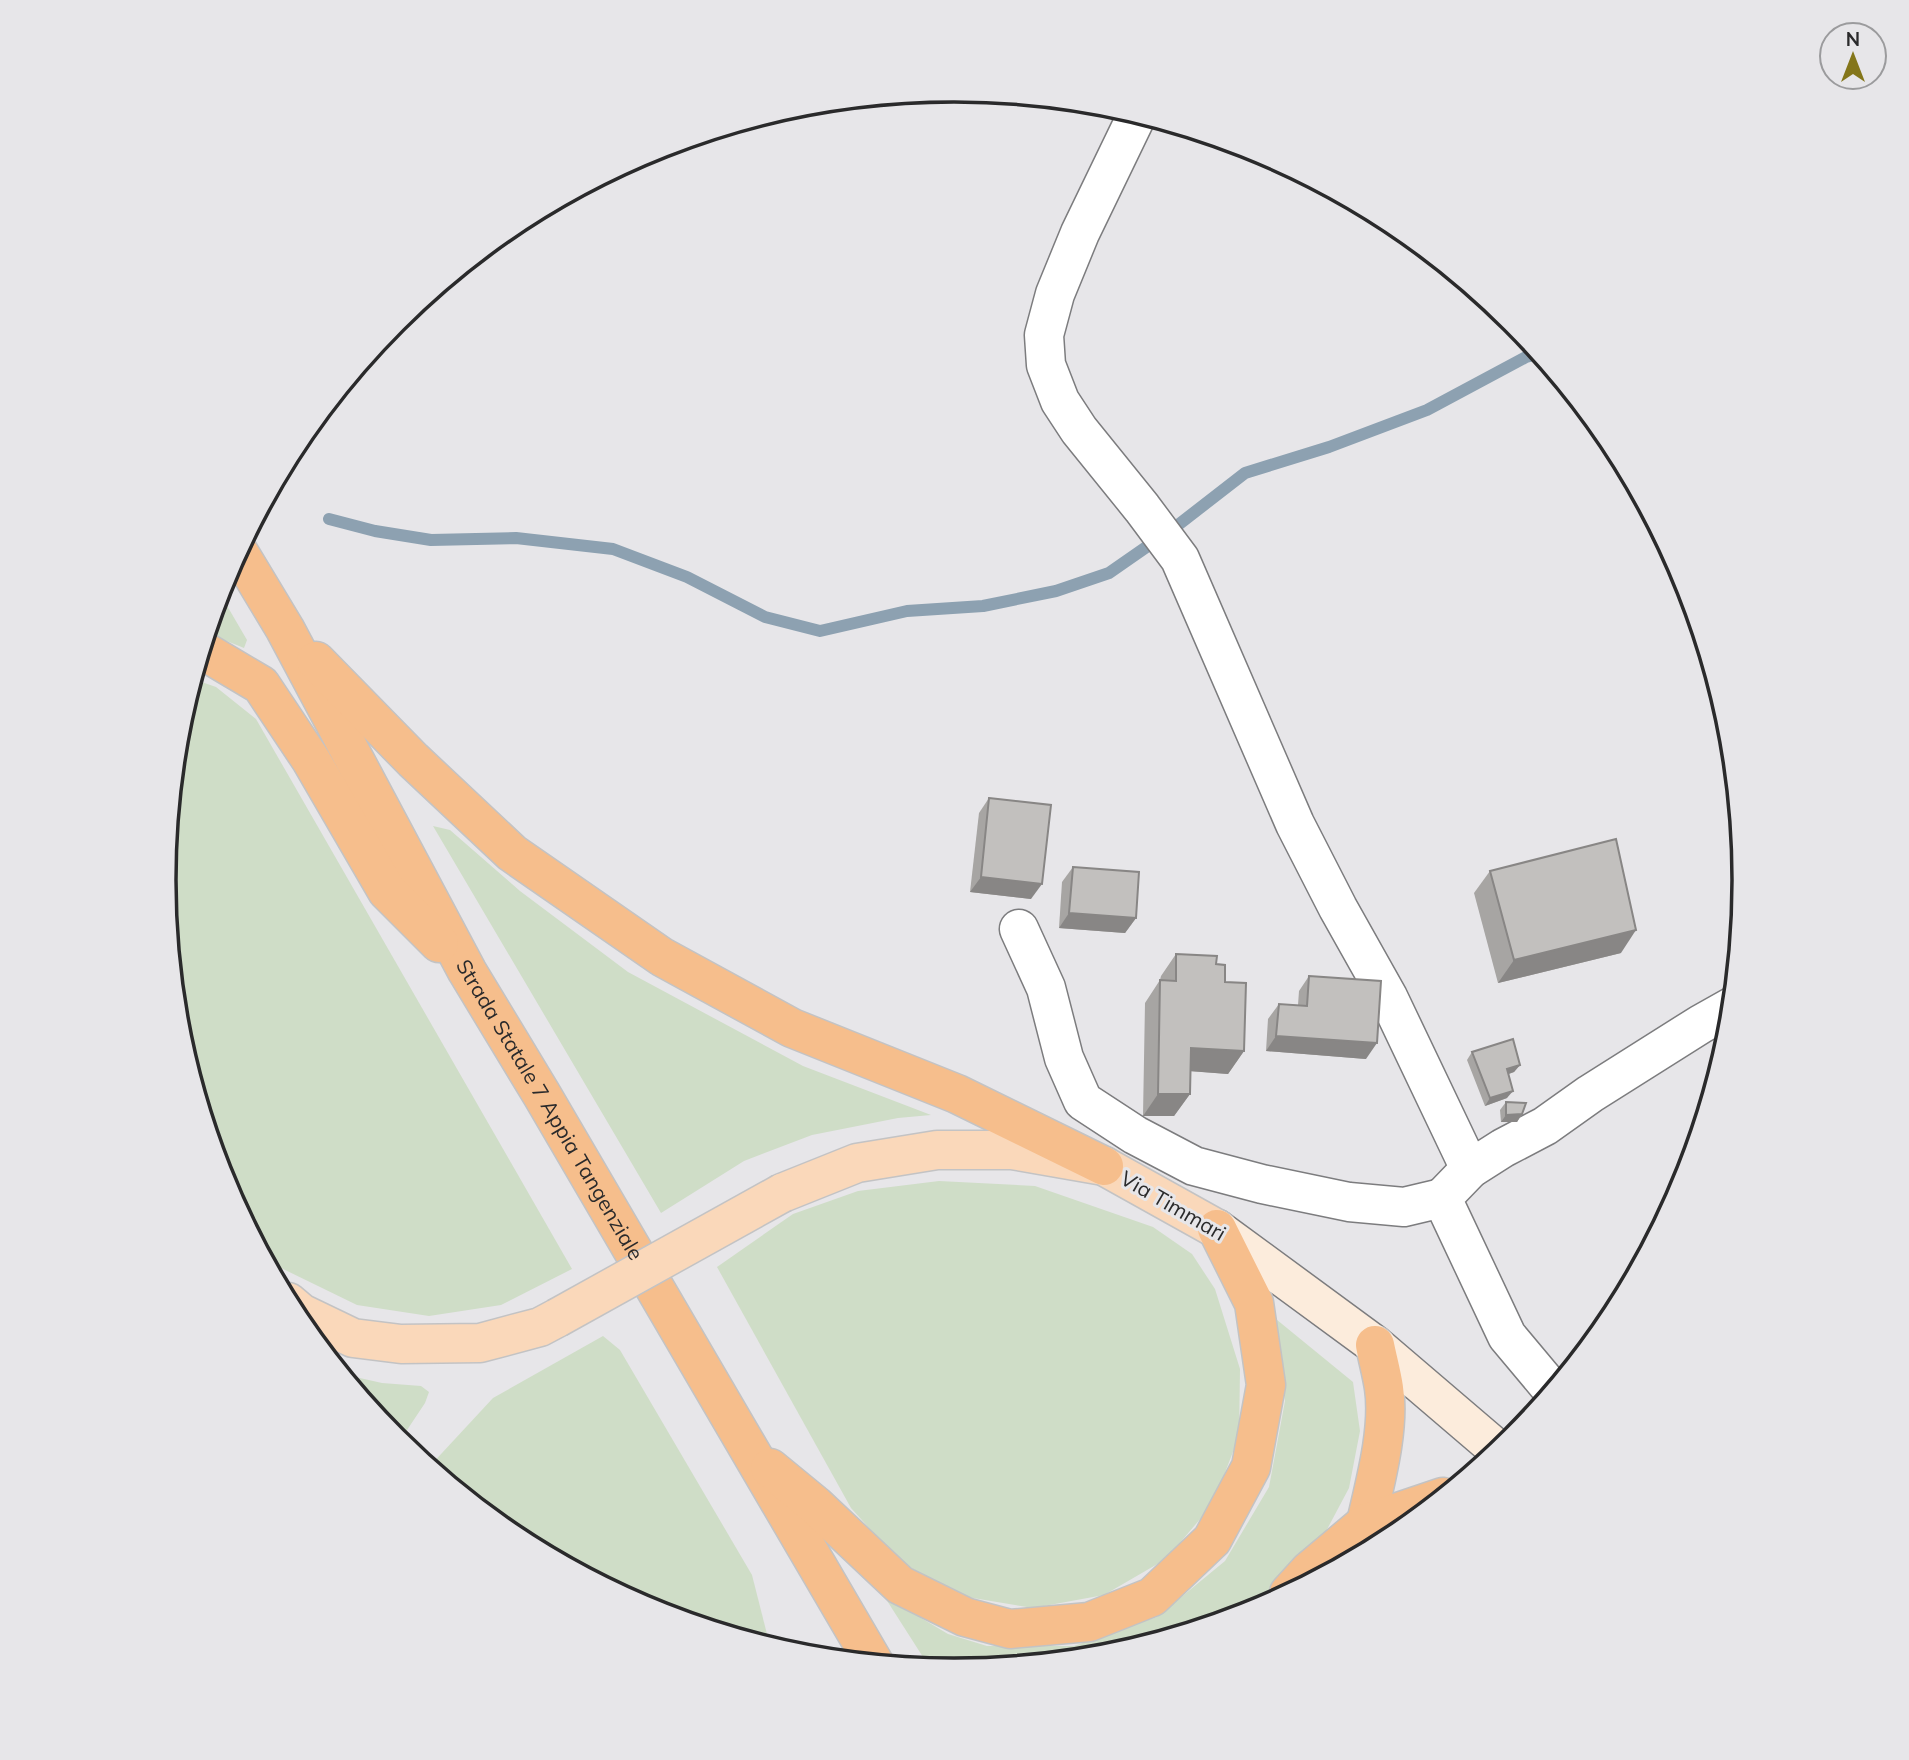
<svg xmlns="http://www.w3.org/2000/svg" width="1909" height="1760" viewBox="0 0 1909 1760" font-family="Mulish,sans-serif">
<style>
.green{fill:#cfddc7}
.lines{fill:none;stroke-linecap:round;stroke-linejoin:round}
.stream{stroke:#8da1b1;stroke-width:12}
.street-casing{stroke:#7c7c7e;stroke-width:41}
.secondary-casing{stroke:#7c7c7e;stroke-width:41}
.primary-casing{stroke:#c3c3c4;stroke-width:41}
.highway-casing{stroke:#c3c3c4;stroke-width:41}
.street{stroke:#fff;stroke-width:38}
.secondary{stroke:#fcecdc;stroke-width:38}
.primary{stroke:#fad8ba;stroke-width:38}
.highway{stroke:#f6be8c;stroke-width:38}
.primary-bridge-casing{stroke:#c3c3c4;stroke-width:41;stroke-linecap:butt}
.primary-bridge{stroke:#fad8ba;stroke-width:38}
.wall{fill:#a7a5a3}
.shaded-wall{fill:#888685}
.building{fill:#c2c0be;stroke:#888685;stroke-width:2}
.labels{text-anchor:middle;stroke-width:6;stroke-linejoin:round;paint-order:stroke}
.street-label{font-size:21px;fill:#2a2a2b;stroke:#e7e6e9}
.rim{fill:none;stroke:#2a2a2b;stroke-width:3.5}
</style>
<rect width="100%" height="100%" fill="#e7e6e9"/>
<!-- green -->
<g class="green">
<polygon points="219,592 247,640 244,648 207,633"/>
<polygon points="193,679 216,687 256,719 572,1269 501,1305 429,1316 357,1305 279,1267 259,1248 224,1182 179,1034 164,880 179,725"/>
<polygon points="433,826 450,830 520,891 628,972 803,1066 931,1115 898,1118 812,1135 744,1161 661,1213"/>
<polygon points="939,1181 1035,1186 1153,1227 1192,1254 1215,1289 1240,1369 1239,1436 1213,1504 1166,1559 1104,1595 1033,1608 961,1596 899,1561 851,1508 717,1267 793,1214 858,1191"/>
<polygon points="1271,1315 1353,1382 1360,1431 1349,1488 1323,1537 1282,1578 1265,1606 1257,1611 1108,1656 955,1671 930,1668 884,1596 948,1634 987,1646 1074,1646 1157,1617 1225,1561 1269,1487 1285,1401"/>
<polygon points="603,1336 620,1350 752,1575 770,1646 652,1610 515,1537 429,1467 493,1398"/>
<polygon points="342,1374 382,1383 421,1386 429,1392 425,1403 399,1442"/>
</g>
<g class="lines">
<!-- stream -->
<polyline class="stream" points="329,519 375,531 431,540 516,538 613,549 687,577 765,617 820,631 907,611 983,606 1056,591 1109,573 1178,525 1245,473 1329,447 1427,410 1526,357 1540,353"/>
<!-- street casing -->
<g class="street-casing">
<g id="street">
<polyline points="1138,113 1080,233 1055,294 1044,335 1046,365 1060,401 1079,430 1142,508 1180,559 1295,824 1338,908 1388,997 1470,1169"/>
<polyline points="1019,929 1046,988 1064,1058 1083,1101 1135,1135 1194,1166 1262,1184 1349,1202 1404,1207 1442,1198"/>
<polyline points="1553,1391 1507,1336 1442,1198 1470,1169 1503,1148 1545,1126 1590,1094 1701,1024 1733,1006"/>
</g>
</g>
<!-- secondary casing -->
<g class="secondary-casing">
<polyline id="secondary" points="1217,1229 1375,1345 1499,1451"/>
</g>
<!-- primary casing -->
<g class="primary-casing">
<g id="primary">
<polyline points="782,1193 857,1163 937,1150 1012,1150 1104,1166 1217,1229"/>
<polyline points="288,1302 301,1313 353,1338 401,1344 480,1343 540,1327 557,1318"/>
</g>
</g>
<!-- highway casing -->
<g class="highway-casing">
<g id="highway">
<path id="s1" d="M 238,551 L 285,629 L 467,971 L 542,1095 L 874,1663"/>
<polyline points="202,650 261,685 311,760 387,891 439,943"/>
<polyline points="316,661 413,760 512,853 662,957 792,1028 957,1094 1104,1166"/>
<polyline points="770,1468 815,1505 900,1585 965,1617 1010,1629 1089,1622 1152,1597 1212,1540 1251,1467 1266,1385 1254,1303 1217,1229"/>
<path d="M 1366,1523 C 1375,1483 1390,1429 1384,1388 C 1382,1374 1378,1360 1375,1345"/>
<polyline points="1289,1593 1309,1571 1366,1523 1443,1497"/>
</g>
</g>
<!-- street -->
<use href="#street" class="street"/>
<!-- secondary -->
<use href="#secondary" class="secondary"/>
<!-- primary -->
<use href="#primary" class="primary"/>
<!-- highway -->
<use href="#highway" class="highway"/>
<!-- primary-bridge casing -->
<g class="primary-bridge-casing">
<polyline id="primary-bridge" points="557,1318 782,1193"/>
</g>
<!-- primary-bridge -->
<use href="#primary-bridge" class="primary-bridge"/>
</g>
<!-- wall -->
<g class="wall">
<polygon points="989,798 1031,899 970,892 979,813"/>
<polygon points="1073,867 1136,918 1125,933 1059,928 1062,882"/>
<polygon points="1490,871 1621,953 1498,983 1474,893"/>
<polygon points="1176,954 1216,964 1225,982 1244,1051 1228,1074 1190,1071 1190,1094 1174,1116 1143,1116 1145,1003 1160,980 1161,976"/>
<polygon points="1309,976 1366,1059 1266,1051 1268,1019 1279,1004 1298,1005 1299,991"/>
<polygon points="1472,1052 1520,1065 1514,1072 1509,1074 1507,1098 1485,1106 1467,1060"/>
<polygon points="1506,1102 1522,1114 1517,1122 1501,1122 1500,1110"/>
</g>
<!-- shaded-wall -->
<g class="shaded-wall">
<polygon points="981,877 1042,884 1031,899 970,892"/>
<polygon points="1069,913 1136,918 1125,933 1059,928"/>
<polygon points="1636,930 1621,953 1498,983 1514,960"/>
<polygon points="1276,1036 1377,1043 1366,1059 1266,1051"/>
<polygon points="1191,1048 1244,1051 1228,1074 1175,1070"/>
<polygon points="1520,1065 1514,1072 1502,1076 1507,1069"/>
<polygon points="1513,1091 1507,1098 1485,1106 1490,1098"/>
<polygon points="1158,1094 1190,1094 1174,1116 1143,1116"/>
<polygon points="1522,1114 1517,1122 1501,1122 1506,1115"/>
</g>
<!-- building -->
<g class="building">
<polygon points="989,798 1051,805 1042,884 981,877"/>
<polygon points="1616,839 1636,930 1514,960 1490,871"/>
<polygon points="1073,867 1139,872 1136,918 1069,913"/>
<polygon points="1176,954 1217,956 1216,964 1225,965 1225,982 1246,983 1244,1051 1191,1048 1190,1094 1158,1094 1160,980 1176,981"/>
<polygon points="1309,976 1381,981 1377,1043 1276,1036 1279,1004 1307,1006"/>
<polygon points="1513,1039 1520,1065 1507,1069 1513,1091 1490,1098 1472,1052"/>
<polygon points="1506,1102 1526,1103 1522,1114 1506,1115"/>
</g>
<g class="labels">
<!-- street labels -->
<g class="street-label">
<text dy="7" stroke="none"><textPath href="#s1" startOffset="640">Strada Statale 7 Appia Tangenziale</textPath></text>
<text transform="translate(1173 1206) rotate(30)" y="7">Via Timmari</text>
</g>
</g>
<!-- crop -->
<path d="M0 0H1909V1760H0ZM176 880a778 778 0 1 1 1556 0a778 778 0 1 1-1556 0Z" fill="#e7e6e9" fill-rule="evenodd"/>
<path class="rim" d="M176 880a778 778 0 1 1 1556 0a778 778 0 1 1-1556 0Z"/>
<!-- north arrow -->
<g transform="translate(1853 56)"><circle r="33" fill="#e7e6e9" stroke="#9b9b9d" stroke-width="2"/>
<path d="M0-5L12 26L0 18L-12 26Z" fill="#84761a"/>
<text y="-10" font-size="19" font-weight="bold" text-anchor="middle" fill="#2a2a2b">N</text>
</g>
</svg>
